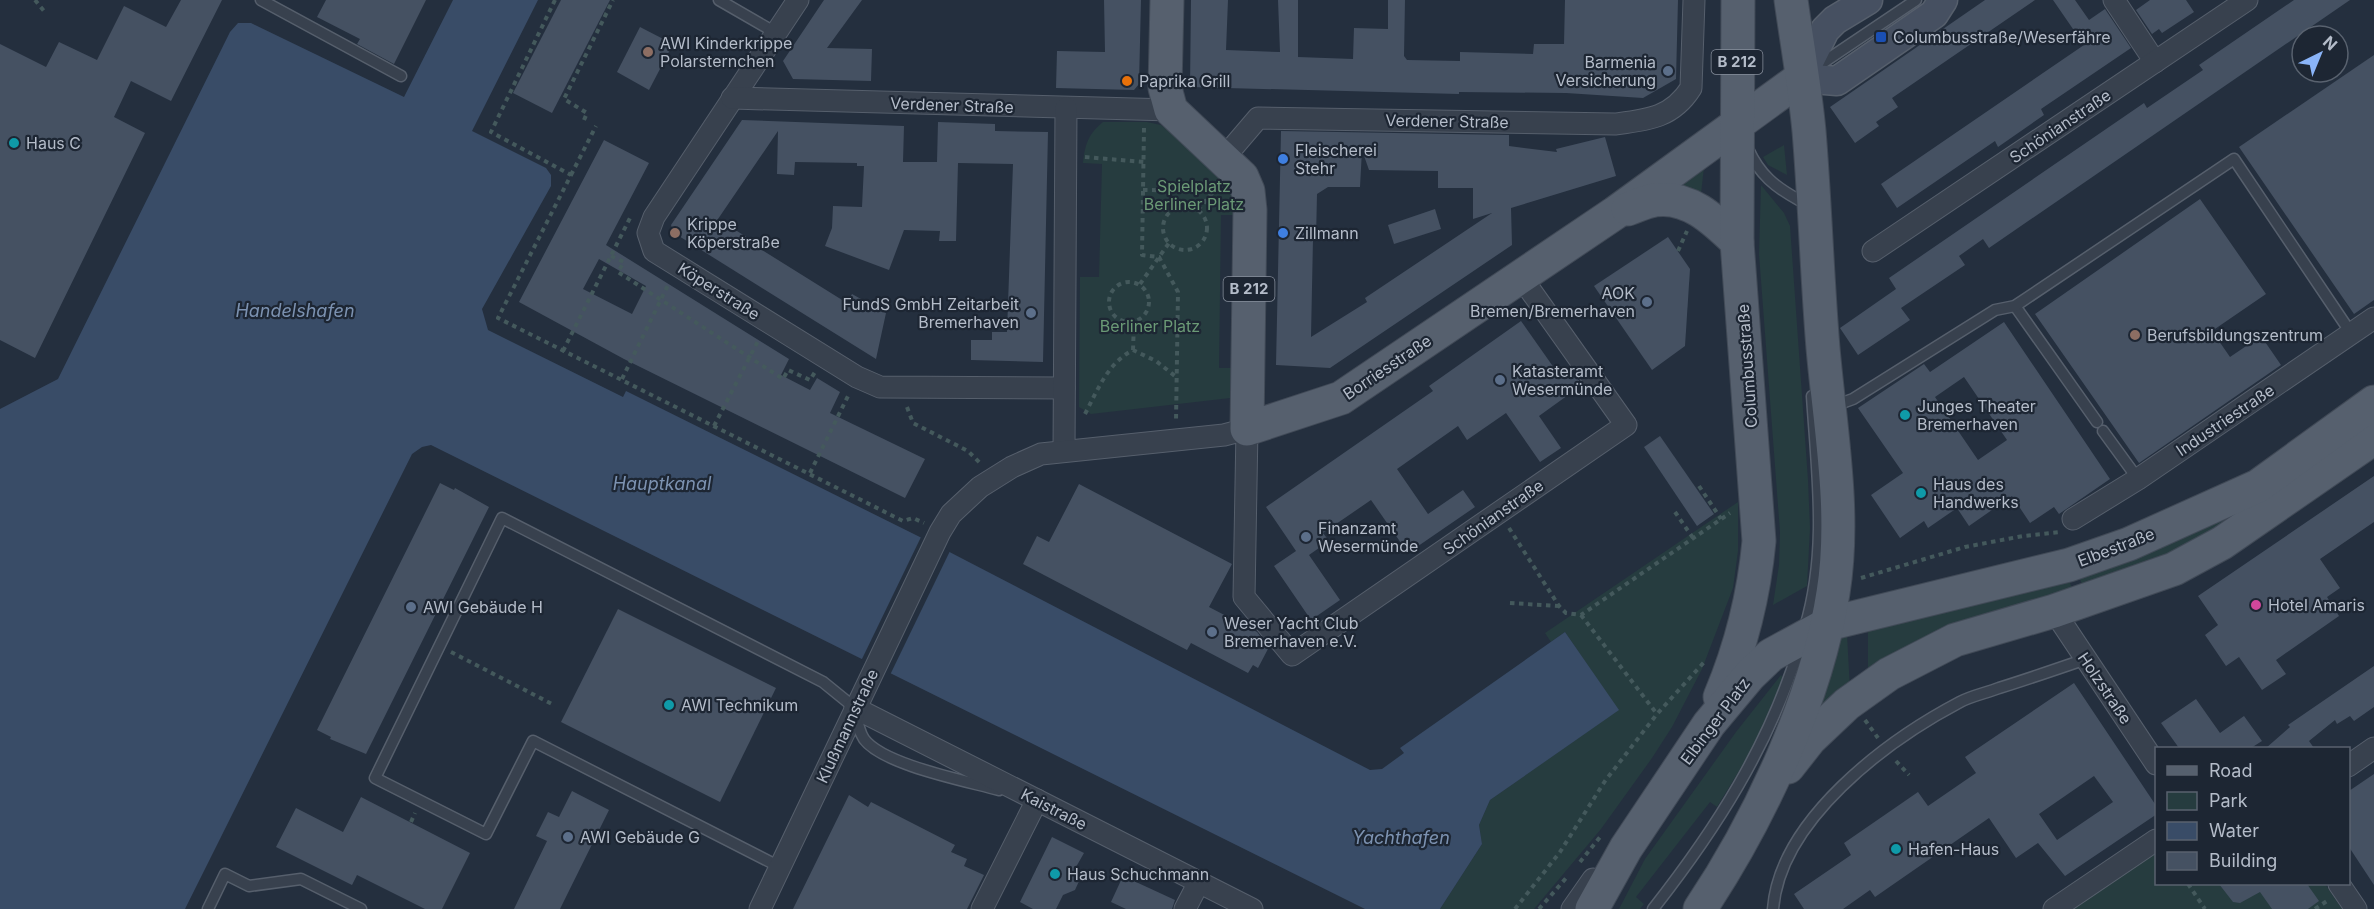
<svg xmlns="http://www.w3.org/2000/svg" width="2374" height="909" viewBox="0 0 2374 909" font-family="Inter,sans-serif">
<style>
.green{fill:#263c3f}
.water{fill:#394c67}
.pier{fill:#242f3e}
.building{fill:#455162;fill-rule:evenodd}
.lines{fill:none;stroke-linecap:round;stroke-linejoin:round}
.lane-casing{stroke:#565f6c;stroke-width:13}
.street-casing{stroke:#565f6c;stroke-width:23}
.secondary-casing{stroke:#565f6c;stroke-width:31}
.primary-casing{stroke:#414a57;stroke-width:35}
.path{stroke:#44595c;stroke-width:4;stroke-dasharray:4.5 4.5;stroke-linecap:butt}
.lane{stroke:#38414e;stroke-width:10}
.street{stroke:#38414e;stroke-width:21}
.secondary{stroke:#465061;stroke-width:28}
.primary{stroke:#56606e;stroke-width:33}
.transit-dot{fill:#1a4fb4;stroke:#1d2633;stroke-width:2}
.education-dot{fill:#8d6e63;stroke:#1d2633;stroke-width:2}
.service-dot{fill:#5c6f8a;stroke:#1d2633;stroke-width:2}
.food-dot{fill:#e8710a;stroke:#1d2633;stroke-width:2}
.culture-dot{fill:#0f9aa8;stroke:#1d2633;stroke-width:2}
.shop-dot{fill:#3f7fe0;stroke:#1d2633;stroke-width:2}
.hotel-dot{fill:#d1479c;stroke:#1d2633;stroke-width:2}
.labels{text-anchor:middle;stroke-width:4.5;stroke-linejoin:round;paint-order:stroke}
.shield{fill:#1d2633;stroke:#878f9c;stroke-width:1.5}
.shield-label{font-size:15px;font-weight:bold;fill:#b4bcc9}
.poi-label{font-size:16px;fill:#b4bcc9;stroke:#1d2633;text-anchor:start}
.street-label{font-size:16px;fill:#b4bcc9;stroke:#1d2633}
.park-label{font-size:16px;fill:#6b9a76;stroke:#1d2633}
.water-label{font-size:18px;font-style:italic;fill:#7c92b1;stroke:#1d2633}
</style>
<rect width="100%" height="100%" fill="#242f3e"/>
<!-- green -->
<g class="green">
<path d="M 1103,122 L 1147,122 L 1161,125 L 1228,181 L 1241,215 L 1221,215 L 1219,368 L 1239,368 L 1239,397 L 1091,414 L 1079,407 L 1080,277 L 1099,277 L 1102,164 L 1083,163 C 1085,145 1088,134 1103,122 Z"/>
<polygon points="1784,145 1787,175 1768,165 1763,157"/>
<polygon points="1704,167 1701,194 1670,190"/>
<polygon points="1761,185 1784,213 1790,226 1808,480 1810,528 1807,586 1773,605 1779,565 1780,532 1759,254"/>
<polygon points="1738,502 1738,551 1733,588 1702,669 1672,727 1652,758 1601,829 1534,909 1440,909 1482,844 1479,825 1490,800 1618,710 1565,632 1551,642 1545,633"/>
<polygon points="2245,509 2246,512 2171,554 2083,589 2079,575"/>
<polygon points="2069,579 2073,593 1868,675 1868,630"/>
<polygon points="1847,634 1850,690 1810,728 1838,639"/>
<polygon points="1781,675 1783,678 1753,748 1717,807 1710,802 1636,897 1644,904 1640,909 1619,909 1645,859 1736,732"/>
<polygon points="2156,847 2156,884 2325,884 2342,909 2067,909"/>
</g>
<!-- water -->
<polygon class="water" points="453,0 538,0 472,131 546,168 551,175 551,186 482,309 488,330 623,397 626,391 936,545 1370,770 1382,769 1404,753 1400,748 1565,632 1619,710 1490,800 1479,825 1482,844 1440,909 1365,909 431,445 422,447 412,454 185,909 0,909 0,409 58,379 230,32 238,23 251,23 404,97"/>
<!-- pier -->
<polygon class="pier" points="921,537 950,551 890,675 861,661"/>
<!-- building -->
<g class="building">
<polygon points="181,0 222,0 171,101 131,81 114,117 145,133 35,358 0,340 0,44 46,67 59,42 97,60 124,6 166,27"/>
<polygon points="326,0 426,0 394,64 357,44 360,39 317,17"/>
<polygon points="561,0 610,0 552,113 513,93"/>
<polygon points="824,0 862,0 827,48 872,49 871,81 793,79 783,61"/>
<polygon points="1104,0 1141,0 1139,84 1134,90 1056,88 1057,51 1105,52"/>
<polygon points="1191,0 1228,0 1226,50 1280,52 1278,0 1298,0 1298,57 1353,59 1354,28 1388,29 1388,0 1405,0 1404,56 1407,60 1460,61 1460,52 1533,54 1534,44 1564,44 1565,0 1678,0 1676,79 1643,98 1566,93 1459,92 1459,94 1190,87"/>
<polygon points="1985,0 2035,0 1892,98 1898,107 1876,122 1879,126 1855,143 1830,107"/>
<polygon points="2053,0 2075,0 2089,20 2105,9 2131,48 2041,109 2044,115 1998,147 1995,141 1897,208 1881,184 2084,45"/>
<polygon points="2150,0 2186,0 2194,12 2162,33 2159,29 2152,34 2136,10"/>
<polygon points="2294,0 2350,0 1989,248 1983,239 1959,256 1965,265 1901,308 1910,320 1858,355 1840,328 1896,289 1889,278 2144,103 2147,108 2203,70 2199,65"/>
<polygon points="640,27 673,44 649,90 617,72"/>
<polygon points="2374,55 2374,300 2354,314 2239,147"/>
<polygon points="742,120 904,126 903,162 937,162 938,122 995,124 995,131 1048,132 1043,362 971,360 971,340 992,340 992,332 1007,332 1013,164 958,163 956,241 939,241 940,231 904,230 889,270 825,246 832,228 833,206 862,207 864,166 857,166 857,163 795,162 794,175 777,174 778,131 718,219 756,243 754,245 847,303 852,294 886,313 876,359 674,233 671,225"/>
<path d="M 1281,131 L 1509,135 L 1509,146 L 1557,152 L 1556,149 L 1605,137 L 1616,176 L 1511,208 L 1512,245 L 1330,368 L 1276,365 ZM 1362,150 L 1369,170 L 1438,171 L 1438,188 L 1473,188 L 1473,219 L 1492,213 L 1365,298 L 1367,302 L 1311,337 L 1313,239 L 1316,239 L 1317,194 L 1328,187 L 1360,187 Z"/>
<path d="M 604,140 L 649,163 L 606,245 L 789,359 L 781,375 L 810,390 L 817,378 L 840,392 L 830,413 L 925,459 L 905,498 L 624,359 L 519,302 ZM 599,259 L 646,286 L 632,314 L 583,289 Z"/>
<polygon points="2200,199 2266,294 2212,331 2230,357 2261,336 2281,365 2139,463 2035,314"/>
<polygon points="1435,209 1441,229 1394,244 1388,225"/>
<polygon points="1668,237 1690,269 1685,346 1652,370 1594,286"/>
<polygon points="1521,321 1559,375 1570,367 1582,385 1539,416 1561,448 1540,462 1506,413 1467,440 1458,426 1397,469 1428,514 1463,490 1475,507 1408,553 1371,500 1323,533 1329,541 1309,555 1340,600 1311,620 1274,566 1296,551 1266,507 1433,391 1429,386"/>
<path d="M 2004,322 L 2110,479 L 2059,514 L 2054,507 L 2030,523 L 2012,496 L 1969,526 L 1957,508 L 1928,528 L 1924,521 L 1900,538 L 1871,495 L 1903,473 L 1858,408 L 1924,364 L 1930,372 ZM 1964,377 L 2007,440 L 1978,460 L 1935,397 Z"/>
<polygon points="1660,436 1714,514 1697,526 1644,447"/>
<polygon points="2374,476 2374,522 2320,559 2340,588 2327,597 2339,616 2276,660 2286,674 2262,690 2239,657 2226,666 2205,635 2218,625 2198,596"/>
<polygon points="440,483 454,490 455,488 489,507 366,754 330,739 331,737 317,730"/>
<polygon points="1079,484 1232,564 1209,607 1257,632 1269,647 1258,668 1253,665 1248,673 1191,643 1187,650 1023,564 1037,536 1049,542"/>
<polygon points="618,609 776,688 720,802 561,722"/>
<polygon points="2374,666 2374,707 2354,721 2350,716 2337,724 2335,720 2309,741 2314,748 2266,748 2290,727 2288,725"/>
<path d="M 2074,683 L 2157,807 L 2157,814 L 2065,876 L 2038,843 L 2016,858 L 1989,818 L 1875,897 L 1870,890 L 1843,909 L 1804,909 L 1794,894 L 1851,855 L 1844,843 L 1918,792 L 1928,806 L 1976,773 L 1965,757 ZM 2094,776 L 2113,802 L 2057,840 L 2039,814 Z"/>
<polygon points="2196,699 2220,733 2244,716 2262,741 2251,748 2179,748 2161,723"/>
<polygon points="2374,774 2374,885 2349,847 2349,791"/>
<polygon points="572,791 609,810 560,909 514,909 547,841 536,836 548,812 559,817"/>
<polygon points="849,795 868,807 871,802 955,845 951,852 967,859 964,866 984,875 967,909 793,909"/>
<polygon points="361,797 470,853 442,909 425,909 357,875 352,885 276,847 296,808 343,832"/>
<polygon points="1052,837 1084,853 1076,867 1080,879 1075,890 1063,895 1056,909 1033,909 1020,902"/>
<polygon points="1123,876 1175,900 1172,909 1126,909 1111,902"/>
<polygon points="2219,884 2307,884 2319,901 2308,909 2272,909 2260,892 2240,903 2233,902"/>
</g>
<g class="lines">
<!-- lane casing -->
<g class="lane-casing">
<g id="lane">
<polyline points="261,0 401,76"/>
<polyline points="719,0 776,33"/>
<polyline points="1815,68 1916,0"/>
<path d="M 1748,149 C 1760,175 1775,187 1799,200"/>
<polyline points="2015,306 2097,422"/>
<polyline points="1831,407 1853,399 1995,310 2015,306 2234,159 2351,333"/>
<polyline points="2103,431 2138,479"/>
<path d="M 1805,627 C 1828,551 1817,474 1812,396"/>
<path d="M 780,867 L 533,741 L 486,834 L 375,778 L 502,518 L 823,682 L 855,708 C 857,719 858,730 864,739 C 883,765 967,781 999,790"/>
<polyline points="208,909 225,874 249,886 301,879 361,909"/>
<path d="M 1653,909 C 1716,829 1769,746 1799,648"/>
<path d="M 1773,909 C 1780,820 1886,741 1960,702 C 1971,696 1986,693 1999,688 C 2028,679 2057,669 2086,659"/>
</g>
</g>
<!-- street casing -->
<g class="street-casing">
<g id="street">
<polyline points="798,0 654,217 648,233 654,251 857,377 880,387 1064,388"/>
<polyline points="2114,0 2155,62"/>
<polyline points="732,98 1171,110"/>
<path d="M 1223,159 L 1258,118 L 1615,124 C 1647,120 1672,118 1691,88 L 1694,0"/>
<polyline points="1873,251 2247,0"/>
<polyline points="1064,451 1066,108"/>
<polyline points="2073,519 2138,479 2374,318"/>
<polyline points="2054,611 2156,764"/>
<polyline points="855,708 1252,909"/>
<polyline points="2348,766 2374,748"/>
<polyline points="2339,884 2356,909"/>
<polyline points="760,909 940,532 951,514 980,487 1012,467 1041,454 1224,435 1247,429 1244,597 1292,655 1626,425 1521,277"/>
<polyline points="982,909 1037,800"/>
<polyline points="1185,909 1199,882"/>
<polyline points="1572,909 1593,879"/>
<polyline points="2054,909 2156,840"/>
</g>
</g>
<!-- secondary casing -->
<g class="secondary-casing">
<polyline id="secondary" points="1868,0 1835,20 1825,30 1801,78 1837,81 1934,14 1943,0"/>
</g>
<!-- primary casing -->
<g class="primary-casing">
<g id="primary">
<polyline points="1167,0 1165,88 1171,110 1242,177 1248,191 1250,210 1247,429 1341,398 1615,213 1801,78"/>
<path d="M 1628,209 C 1637,206 1646,201 1655,200 C 1689,195 1715,221 1737,242"/>
<path d="M 1720,697 C 1741,647 1754,595 1759,541 L 1737,242 L 1738,0"/>
<polyline points="1788,767 1810,739 1847,704 1889,674 1955,640 2054,611 2174,569 2222,543 2374,438"/>
<polyline points="1592,909 1626,848 1709,724 1750,675 1771,655 1828,624 2069,565 2129,544 2258,486 2374,402"/>
<path d="M 1700,909 C 1759,821 1817,698 1833,593 C 1846,513 1830,428 1823,348 C 1817,276 1815,203 1809,131 C 1805,88 1797,43 1791,0"/>
</g>
</g>
<!-- path -->
<g class="path">
<polyline points="35,0 44,11"/>
<polyline points="555,0 491,132 571,175 498,318 903,521 913,518 924,523"/>
<polyline points="584,120 587,113 564,99 613,0"/>
<polyline points="1144,128 1142,255 1159,257 1178,292 1176,421"/>
<polyline points="1085,157 1144,162"/>
<polyline points="571,175 596,126"/>
<polyline points="1143,190 1217,191"/>
<circle cx="1185" cy="228" r="22"/>
<polyline points="1198,210 1214,191"/>
<polyline points="1678,251 1687,231"/>
<polyline points="611,256 624,262 618,272 783,379 788,370 810,380 815,372"/>
<circle cx="1129" cy="302" r="20"/>
<polyline points="1140,284 1169,243"/>
<polyline points="1133,350 1134,322"/>
<polyline points="563,351 630,218"/>
<polyline points="622,379 669,283"/>
<polyline points="907,407 913,423 968,451 981,464"/>
<path d="M 1085,414 C 1098,389 1108,363 1133,350 L 1156,361 L 1175,376"/>
<polyline points="714,426 759,339"/>
<polyline points="810,473 849,394"/>
<polyline points="1699,486 1721,519"/>
<polyline points="1675,512 1693,538"/>
<polyline points="1509,528 1559,606 1566,613 1581,615 1730,513"/>
<polyline points="1861,578 1965,547 2023,536 2061,532"/>
<polyline points="1510,603 1558,606"/>
<polyline points="1581,615 1657,714"/>
<polyline points="451,652 552,704"/>
<polyline points="1865,720 1878,738"/>
<polyline points="1896,761 1909,775"/>
<polyline points="411,822 415,813"/>
<polyline points="1580,862 1600,837"/>
<polyline points="2188,884 2205,909"/>
<polyline points="1515,909 1560,852 1605,781 1657,714 1706,660"/>
<polyline points="1539,909 1567,877"/>
<polyline points="2315,909 2327,901"/>
</g>
<!-- lane -->
<use href="#lane" class="lane"/>
<!-- street -->
<use href="#street" class="street"/>
<!-- secondary -->
<use href="#secondary" class="secondary"/>
<!-- primary -->
<use href="#primary" class="primary"/>
</g>
<!-- markers -->
<rect class="transit-dot" x="1875" y="31" width="12" height="12" rx="3"/>
<g class="education-dot">
<circle cx="648" cy="52" r="6"/>
<circle cx="675" cy="233" r="6"/>
<circle cx="2135" cy="335" r="6"/>
</g>
<g class="service-dot">
<circle cx="1668" cy="71" r="6"/>
<circle cx="1647" cy="302" r="6"/>
<circle cx="1031" cy="313" r="6"/>
<circle cx="1500" cy="380" r="6"/>
<circle cx="1306" cy="537" r="6"/>
<circle cx="411" cy="607" r="6"/>
<circle cx="1212" cy="632" r="6"/>
<circle cx="568" cy="837" r="6"/>
</g>
<circle class="food-dot" cx="1127" cy="81" r="6"/>
<g class="culture-dot">
<circle cx="14" cy="143" r="6"/>
<circle cx="1905" cy="415" r="6"/>
<circle cx="1921" cy="493" r="6"/>
<circle cx="669" cy="705" r="6"/>
<circle cx="1896" cy="849" r="6"/>
<circle cx="1055" cy="874" r="6"/>
</g>
<g class="shop-dot">
<circle cx="1283" cy="159" r="6"/>
<circle cx="1283" cy="233" r="6"/>
</g>
<circle class="hotel-dot" cx="2256" cy="605" r="6"/>
<g class="labels">
<!-- shield labels -->
<g class="shield">
<rect x="1711.5" y="50" width="51" height="24" rx="4.5"/>
<rect x="1223.5" y="277" width="51" height="24" rx="4.5"/>
</g>
<g class="shield-label">
<text x="1737" y="67">B 212</text>
<text x="1249" y="294">B 212</text>
</g>
<!-- poi labels -->
<g class="poi-label">
<text x="1893" y="43">Columbusstraße/Weserfähre</text>
<text x="660" y="49">AWI Kinderkrippe<tspan x="660" dy="18">Polarsternchen</tspan></text>
<text x="1656" y="68" text-anchor="end">Barmenia<tspan x="1656" dy="18">Versicherung</tspan></text>
<text x="1139" y="87">Paprika Grill</text>
<text x="26" y="149">Haus C</text>
<text x="1295" y="156">Fleischerei<tspan x="1295" dy="18">Stehr</tspan></text>
<text x="687" y="230">Krippe<tspan x="687" dy="18">Köperstraße</tspan></text>
<text x="1295" y="239">Zillmann</text>
<text x="1635" y="299" text-anchor="end">AOK<tspan x="1635" dy="18">Bremen/Bremerhaven</tspan></text>
<text x="1019" y="310" text-anchor="end">FundS GmbH Zeitarbeit<tspan x="1019" dy="18">Bremerhaven</tspan></text>
<text x="2147" y="341">Berufsbildungszentrum</text>
<text x="1512" y="377">Katasteramt<tspan x="1512" dy="18">Wesermünde</tspan></text>
<text x="1917" y="412">Junges Theater<tspan x="1917" dy="18">Bremerhaven</tspan></text>
<text x="1933" y="490">Haus des<tspan x="1933" dy="18">Handwerks</tspan></text>
<text x="1318" y="534">Finanzamt<tspan x="1318" dy="18">Wesermünde</tspan></text>
<text x="2268" y="611">Hotel Amaris</text>
<text x="423" y="613">AWI Gebäude H</text>
<text x="1224" y="629">Weser Yacht Club<tspan x="1224" dy="18">Bremerhaven e.V.</tspan></text>
<text x="681" y="711">AWI Technikum</text>
<text x="580" y="843">AWI Gebäude G</text>
<text x="1908" y="855">Hafen-Haus</text>
<text x="1067" y="880">Haus Schuchmann</text>
</g>
<!-- street labels -->
<g class="street-label">
<text transform="translate(952 105) rotate(2)" y="6">Verdener Straße</text>
<text transform="translate(1447 121) rotate(1)" y="6">Verdener Straße</text>
<text transform="translate(2060 126) rotate(-34)" y="6">Schönianstraße</text>
<text transform="translate(719 291) rotate(32)" y="6">Köperstraße</text>
<text transform="translate(1747 366) rotate(-94)" y="6">Columbusstraße</text>
<text transform="translate(1387 367) rotate(-34)" y="6">Borriesstraße</text>
<text transform="translate(2225 420) rotate(-34)" y="6">Industriestraße</text>
<text transform="translate(1493 517) rotate(-35)" y="6">Schönianstraße</text>
<text transform="translate(2116 547) rotate(-21)" y="6">Elbestraße</text>
<text transform="translate(2105 688) rotate(56)" y="6">Holzstraße</text>
<text transform="translate(1715 721) rotate(-53)" y="6">Elbinger Platz</text>
<text transform="translate(847 726) rotate(-65)" y="6">Klußmannstraße</text>
<text transform="translate(1054 809) rotate(27)" y="6">Kaistraße</text>
</g>
<!-- park labels -->
<g class="park-label">
<text x="1194" y="192">Spielplatz<tspan x="1194" dy="18">Berliner Platz</tspan></text>
<text x="1150" y="332">Berliner Platz</text>
</g>
<!-- water labels -->
<g class="water-label">
<text x="295" y="317">Handelshafen</text>
<text x="662" y="490">Hauptkanal</text>
<text x="1401" y="844">Yachthafen</text>
</g>
</g>
<!-- legend -->
<rect x="2155" y="747" width="195" height="138" fill="#1d2633" stroke="#59626f" stroke-width="1.5"/>
<rect x="2167" y="766" width="30" height="9" fill="#56606e" stroke="#59626f" stroke-width="1.5"/>
<text x="2209" y="777" font-size="18" fill="#b4bcc9">Road</text>
<rect x="2167" y="792" width="30" height="18" fill="#263c3f" stroke="#59626f" stroke-width="1.5"/>
<text x="2209" y="807" font-size="18" fill="#b4bcc9">Park</text>
<rect x="2167" y="822" width="30" height="18" fill="#394c67" stroke="#59626f" stroke-width="1.5"/>
<text x="2209" y="837" font-size="18" fill="#b4bcc9">Water</text>
<rect x="2167" y="852" width="30" height="18" fill="#455162" stroke="#59626f" stroke-width="1.5"/>
<text x="2209" y="867" font-size="18" fill="#b4bcc9">Building</text>
<!-- north arrow -->
<g transform="translate(2320 54) rotate(43)"><circle r="28" fill="#1d2633" stroke="#59626f" stroke-width="1.5"/>
<path d="M0-4.5L10 22L0 15L-10 22Z" fill="#8ab4f8"/>
<text y="-9" font-size="16" font-weight="bold" text-anchor="middle" fill="#b4bcc9">N</text>
</g>
</svg>
